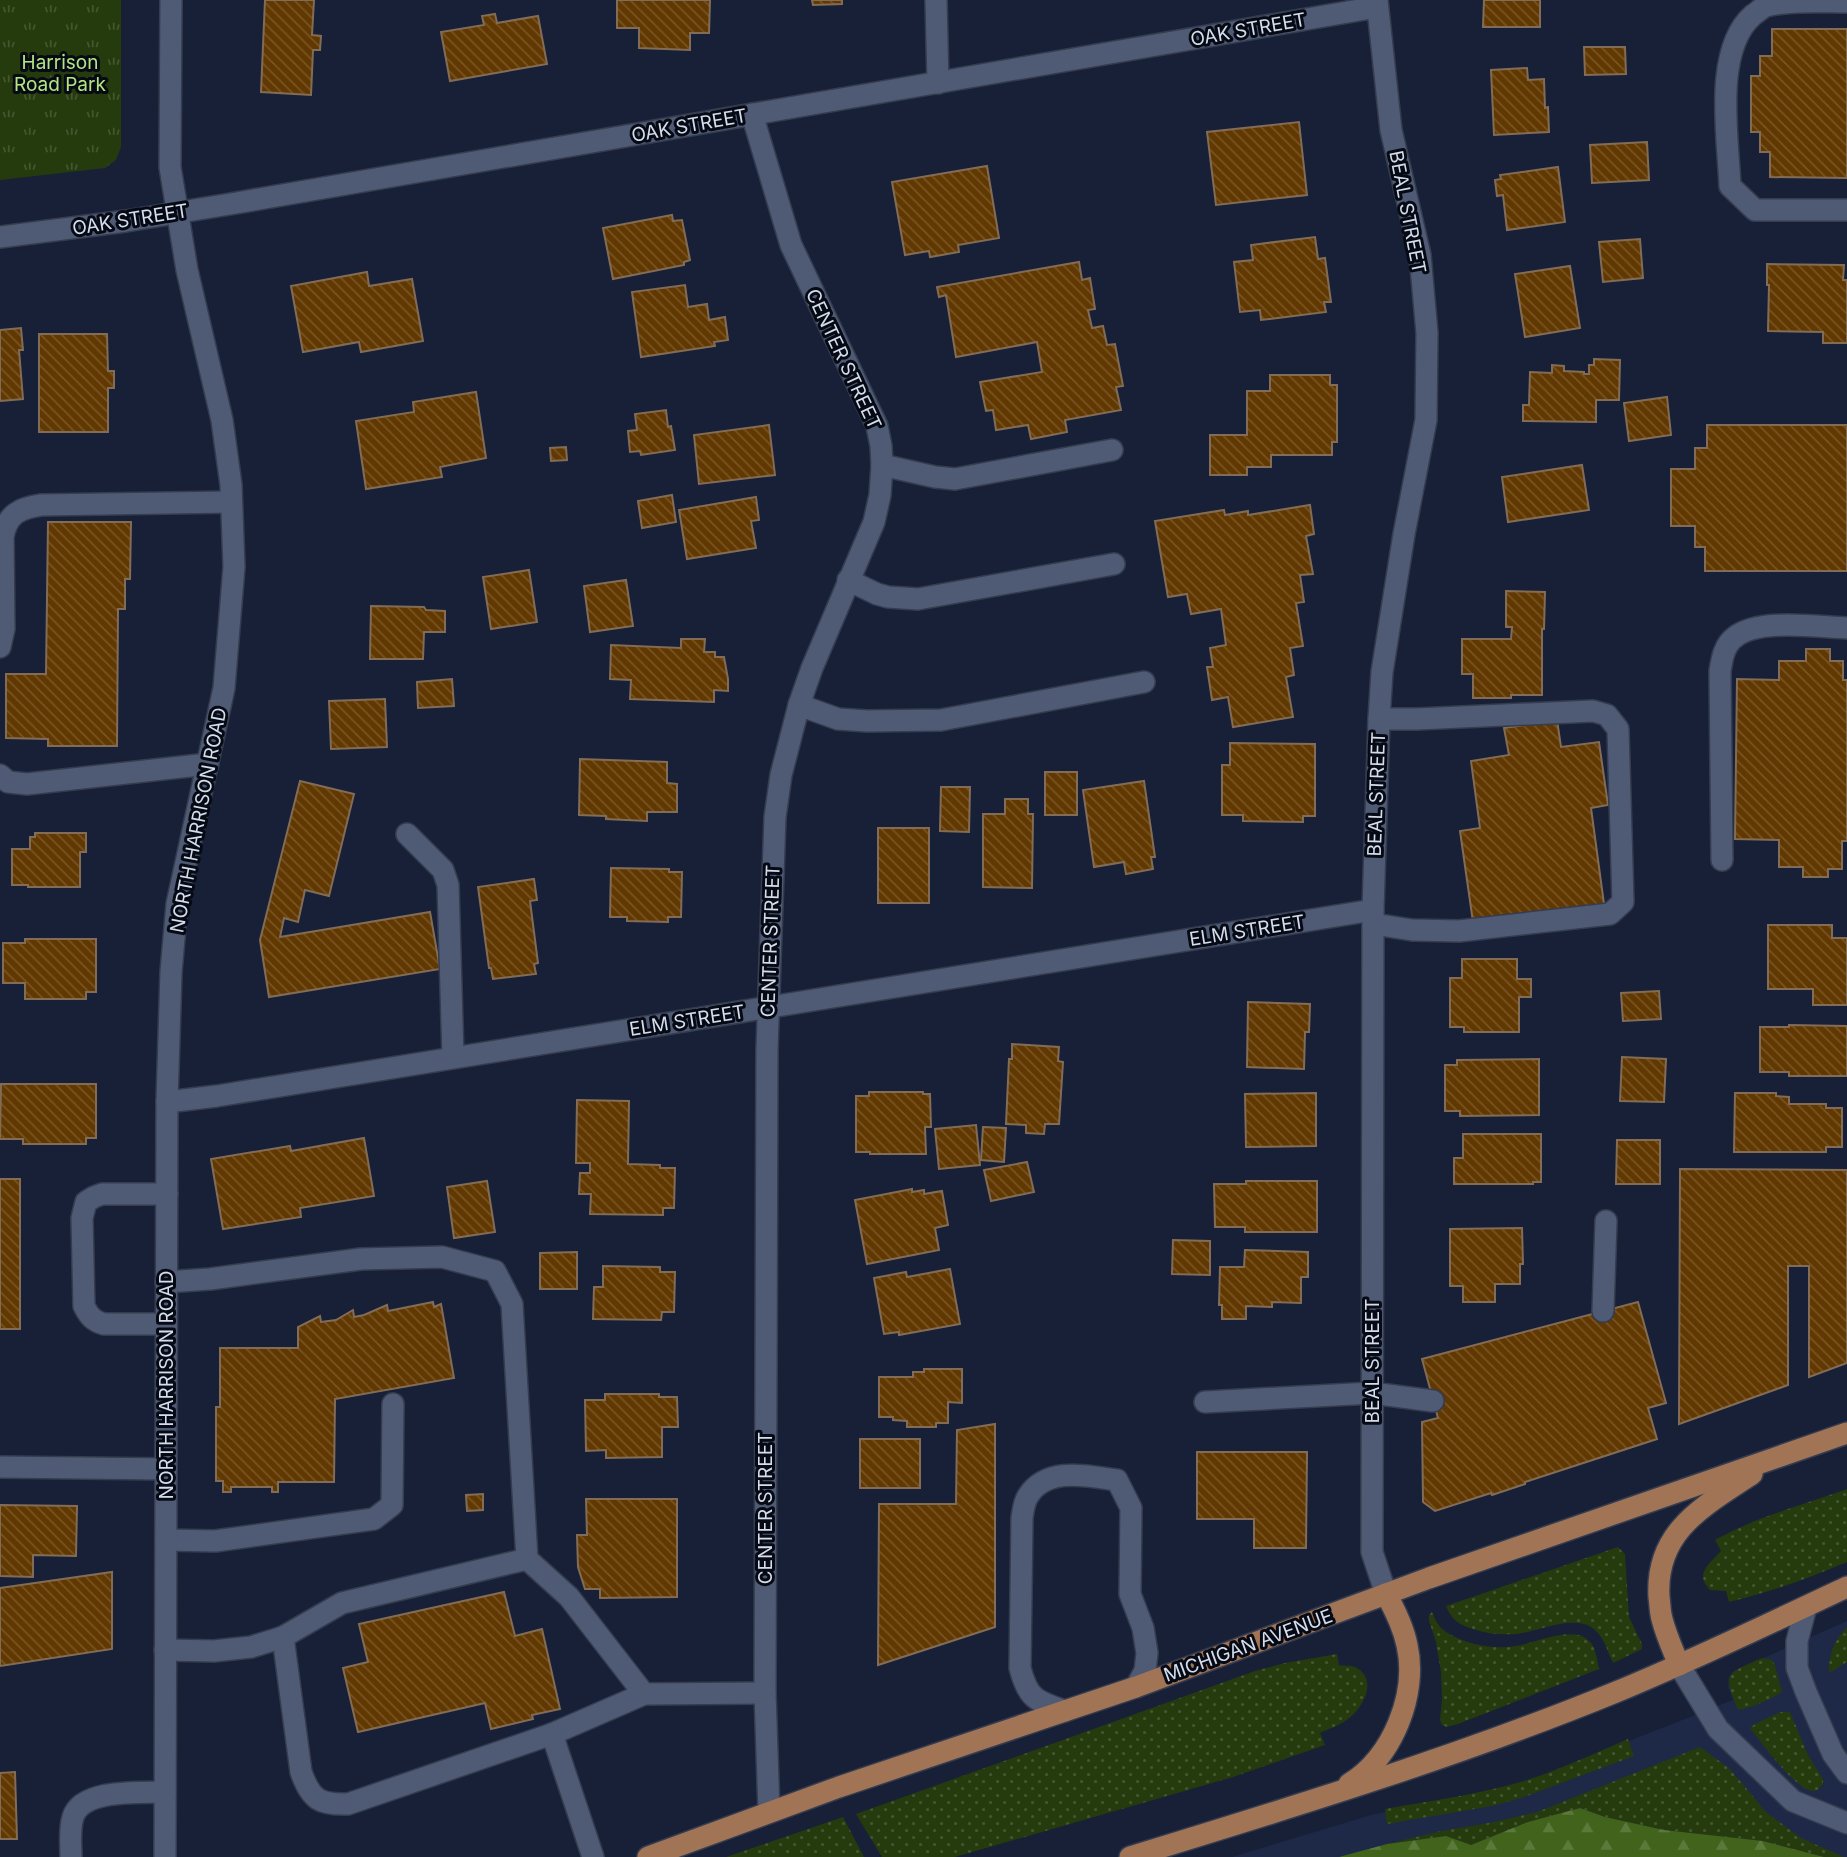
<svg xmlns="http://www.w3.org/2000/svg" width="1847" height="1857" viewBox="0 0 1847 1857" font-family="Inter,sans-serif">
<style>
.built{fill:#1d2946}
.grass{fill:url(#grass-dots)}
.forest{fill:url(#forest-firs)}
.park{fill:url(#park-tufts)}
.building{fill:url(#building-back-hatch);stroke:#836c55;stroke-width:2}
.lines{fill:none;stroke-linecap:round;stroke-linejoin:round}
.lane-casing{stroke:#353c4f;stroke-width:24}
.street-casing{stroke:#353c4f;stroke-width:24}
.secondary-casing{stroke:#353c4f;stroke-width:24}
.primary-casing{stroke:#353c4f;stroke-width:24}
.lane{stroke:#4f5b75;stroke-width:21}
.street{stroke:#4f5b75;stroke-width:21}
.secondary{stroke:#4f5b75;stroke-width:21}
.primary{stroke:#a27456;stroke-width:21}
.labels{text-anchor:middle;stroke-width:6;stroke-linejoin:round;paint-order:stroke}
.street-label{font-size:19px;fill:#d5dcec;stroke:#060a14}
.park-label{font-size:19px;fill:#b4e583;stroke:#060a14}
</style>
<defs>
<pattern id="grass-dots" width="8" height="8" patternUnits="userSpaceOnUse" patternTransform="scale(1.75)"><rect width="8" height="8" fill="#253a0d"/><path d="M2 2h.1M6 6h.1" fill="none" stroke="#445630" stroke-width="1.8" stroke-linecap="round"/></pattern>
<pattern id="forest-firs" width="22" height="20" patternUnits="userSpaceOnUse" patternTransform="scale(1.75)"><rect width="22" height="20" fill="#42631b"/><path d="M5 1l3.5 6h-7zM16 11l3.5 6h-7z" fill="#5c793c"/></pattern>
<pattern id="park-tufts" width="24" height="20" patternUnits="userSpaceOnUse" patternTransform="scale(1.75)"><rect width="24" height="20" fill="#253a0d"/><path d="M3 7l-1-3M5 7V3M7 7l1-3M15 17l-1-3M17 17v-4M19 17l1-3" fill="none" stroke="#445630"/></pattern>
<pattern id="building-back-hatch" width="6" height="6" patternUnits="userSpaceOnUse" patternTransform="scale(1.75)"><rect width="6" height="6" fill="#613800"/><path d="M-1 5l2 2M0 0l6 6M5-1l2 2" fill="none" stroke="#775425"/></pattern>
</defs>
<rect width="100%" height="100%" fill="#172036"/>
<!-- built -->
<polygon class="built" points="1847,1621 1847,1857 1232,1857 1371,1815 1520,1784 1733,1700 1728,1687 1729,1677 1734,1671"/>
<!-- grass -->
<g class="grass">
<path d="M 1847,1489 L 1847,1562 C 1809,1578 1769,1593 1729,1602 L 1726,1591 L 1710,1590 C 1694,1574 1709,1564 1721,1551 L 1715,1540 C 1756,1517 1803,1505 1847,1489 Z"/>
<path d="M 1618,1547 L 1625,1554 L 1629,1617 L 1642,1644 L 1642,1649 L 1613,1663 C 1607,1650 1603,1634 1591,1627 C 1571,1615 1537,1632 1516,1634 C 1501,1635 1488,1634 1473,1629 C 1459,1625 1451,1619 1446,1606 Z"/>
<path d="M 1432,1612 C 1438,1629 1446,1633 1462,1640 C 1478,1646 1497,1649 1515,1646 C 1534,1644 1571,1625 1588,1640 C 1596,1646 1597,1660 1599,1669 L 1458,1724 L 1447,1727 L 1442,1725 L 1440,1720 L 1442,1700 L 1441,1672 L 1436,1642 L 1429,1621 L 1429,1615 Z"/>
<path d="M 1847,1627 L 1847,1662 L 1829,1673 C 1828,1655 1834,1640 1847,1627 Z"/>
<path d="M 1337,1654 L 1339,1665 C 1344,1666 1350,1665 1355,1667 C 1380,1679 1362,1711 1345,1721 C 1338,1726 1328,1729 1320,1733 L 1325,1745 L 1233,1777 L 955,1857 L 882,1857 L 856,1814 L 1255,1671 L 1285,1663 Z"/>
<path d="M 1762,1658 L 1772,1660 L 1775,1665 L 1782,1692 C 1769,1700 1754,1707 1738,1710 C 1722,1672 1726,1674 1762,1658 Z"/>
<path d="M 1780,1712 L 1790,1712 L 1808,1755 L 1823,1779 L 1823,1784 C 1820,1787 1819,1790 1814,1791 C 1798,1793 1760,1741 1750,1728 L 1755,1724 Z"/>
<path d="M 1628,1739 L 1634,1756 L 1521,1798 L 1492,1806 L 1387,1824 L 1385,1809 C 1429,1801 1474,1795 1517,1783 C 1555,1772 1591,1755 1628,1739 Z"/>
<polygon points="1700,1747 1730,1769 1766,1812 1801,1838 1844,1857 1824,1857 1763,1841 1664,1830 1605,1817 1580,1808 1528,1822 1471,1845 1446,1836 1387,1844 1441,1831 1489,1823 1537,1812"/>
<polygon points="843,1817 864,1857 726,1857"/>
</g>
<!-- forest -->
<polygon class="forest" points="1580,1808 1605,1817 1664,1830 1763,1841 1824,1857 1339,1857 1387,1844 1446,1836 1471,1845 1528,1822"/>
<!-- park -->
<polygon class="park" points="0,0 121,0 121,147 116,160 105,168 0,180"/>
<!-- building -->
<g class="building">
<polygon points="265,0 314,0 312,35 321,36 320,50 313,50 311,95 261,92"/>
<polygon points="617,0 710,0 709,33 690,33 690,50 639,48 639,28 617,28"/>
<polygon points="812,0 842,0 842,4 813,5"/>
<polygon points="1484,0 1540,0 1540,27 1483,27"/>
<polygon points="495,14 497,23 538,16 547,64 450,81 441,32 484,25 482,16"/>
<polygon points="1772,29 1847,29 1847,178 1770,177 1770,152 1760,152 1760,132 1751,132 1751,76 1760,76 1760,56 1772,56"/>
<polygon points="1584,47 1625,47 1626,74 1585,75"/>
<polygon points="1527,68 1528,80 1544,79 1545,108 1548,107 1549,132 1494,135 1491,70"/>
<polygon points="1299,122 1307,195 1216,205 1207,132"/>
<polygon points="1647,142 1649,180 1592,183 1590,145"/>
<polygon points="987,166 999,238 958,245 959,252 930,257 929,251 905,255 892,182"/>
<polygon points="1558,167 1565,222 1507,230 1503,195 1497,196 1495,180 1501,179 1500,175"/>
<polygon points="672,215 673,221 682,220 690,260 684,262 684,265 613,279 603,228"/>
<polygon points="1315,237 1318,259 1325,258 1331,302 1324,302 1326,312 1261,320 1260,310 1240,312 1234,262 1253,260 1251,245"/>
<polygon points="1640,239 1643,278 1603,282 1599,242"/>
<polygon points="1079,262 1082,280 1090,278 1095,309 1088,310 1092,328 1103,326 1107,345 1115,344 1123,386 1116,387 1121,410 1065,420 1067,432 1031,439 1028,425 996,430 993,410 986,411 980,382 1042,372 1037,342 956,357 946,295 939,297 937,287"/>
<polygon points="1767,264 1844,265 1843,280 1847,280 1847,343 1823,343 1823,332 1768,331 1769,285 1767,285"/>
<polygon points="1570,266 1580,328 1525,337 1515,274"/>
<polygon points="367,272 369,286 412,279 423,341 361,352 359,342 303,352 291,286"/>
<polygon points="685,285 688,307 707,304 709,320 725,317 728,340 714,342 715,346 641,357 632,292"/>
<polygon points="21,328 23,350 19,350 23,399 0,401 0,330"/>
<polygon points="39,334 107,334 108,371 114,371 114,388 108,388 108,432 39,432"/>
<polygon points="1594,359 1620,360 1619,400 1596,400 1596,422 1523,421 1523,405 1529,405 1530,372 1552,373 1552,365 1564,366 1564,371 1584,372 1584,374 1589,374 1589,365 1594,365"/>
<polygon points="1270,375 1330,375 1330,385 1337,385 1337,442 1332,442 1332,455 1271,455 1271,467 1247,467 1247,475 1210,475 1210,435 1247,435 1247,391 1270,391"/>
<polygon points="476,392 486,458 440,467 442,477 366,489 356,421 414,412 413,402"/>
<polygon points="1667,397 1671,435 1629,441 1624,403"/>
<polygon points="666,410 668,427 671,426 675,450 641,455 640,451 630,452 628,431 637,430 635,414"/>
<polygon points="769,425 775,475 699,484 694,435"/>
<polygon points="1707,425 1847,425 1847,571 1705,571 1705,547 1695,547 1695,526 1671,526 1671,469 1695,469 1695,448 1707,448"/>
<polygon points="566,447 567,460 551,461 550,448"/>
<polygon points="1582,465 1589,510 1508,522 1502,477"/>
<polygon points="672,495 676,522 642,528 638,501"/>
<polygon points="756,497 759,520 751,521 756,548 687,559 679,510"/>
<polygon points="1310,505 1314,534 1306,536 1313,574 1300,575 1304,602 1296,603 1303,646 1290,648 1294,675 1286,677 1293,717 1233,727 1228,697 1212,700 1207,667 1213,667 1210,648 1226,645 1221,609 1191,614 1187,594 1168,597 1155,521 1224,510 1225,515 1248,511 1248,515"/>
<polygon points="48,522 131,522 130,579 125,579 125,609 118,609 117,746 48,746 48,739 6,738 6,674 46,674"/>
<polygon points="529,570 537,622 491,629 483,577"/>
<polygon points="626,580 633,626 590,632 584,586"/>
<polygon points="1506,591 1545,592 1544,629 1542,629 1542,695 1511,695 1511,698 1473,698 1473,674 1462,674 1462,639 1511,639 1512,627 1506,627"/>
<polygon points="371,606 424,607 426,610 445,611 445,632 424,632 423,659 370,659"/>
<polygon points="681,639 705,639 704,652 715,652 715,657 724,657 728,679 728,691 714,690 714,702 630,699 631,680 610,679 611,645 681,648"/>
<polygon points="1806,649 1830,649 1830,661 1843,661 1843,680 1847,680 1847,841 1842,841 1842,869 1828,869 1828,877 1803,877 1803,867 1779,867 1779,840 1735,839 1737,679 1779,680 1779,661 1806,661"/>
<polygon points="452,679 454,706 418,708 417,682"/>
<polygon points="385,699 387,747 331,749 329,701"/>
<polygon points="1557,720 1561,747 1599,742 1608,805 1591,808 1604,904 1473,922 1460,831 1480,828 1471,761 1509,755 1504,728"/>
<polygon points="1230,743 1315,744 1315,816 1303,816 1303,822 1243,821 1243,815 1222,815 1222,765 1230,765"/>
<polygon points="580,759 667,762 667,783 677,784 677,812 647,812 647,821 606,819 606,816 579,815"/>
<rect x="1045" y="772" width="32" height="43"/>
<polygon points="300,781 354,794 329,896 305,890 298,922 284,918 280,937 430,912 440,969 269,997 260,940"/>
<polygon points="1144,781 1155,857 1151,857 1153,869 1126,874 1124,862 1094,867 1083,790"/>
<polygon points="941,787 970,787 969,832 940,831"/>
<polygon points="1005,799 1028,799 1028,814 1033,814 1032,888 983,887 983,814 1005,814"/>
<rect x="878" y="828" width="51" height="75"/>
<polygon points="35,833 86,833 86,852 80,852 80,887 28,887 28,885 12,885 12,849 30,849 30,837 35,837"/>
<polygon points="611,868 669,869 669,872 682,872 681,917 668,917 668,922 627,921 627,917 610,917"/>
<polygon points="534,879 537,900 530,901 538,963 534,964 536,974 493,979 491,968 489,968 478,887"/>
<polygon points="1768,925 1832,925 1832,938 1847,938 1847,1005 1813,1005 1813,989 1768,989"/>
<polygon points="25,939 96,939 96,992 86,992 86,999 25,999 25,983 3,983 3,943 25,943"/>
<polygon points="1462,959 1517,959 1517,979 1531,979 1531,997 1519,997 1519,1032 1464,1032 1464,1027 1450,1027 1450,978 1462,978"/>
<polygon points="1659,991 1661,1019 1623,1021 1621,993"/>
<polygon points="1248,1002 1310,1004 1309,1032 1305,1032 1304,1069 1247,1067"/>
<polygon points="1789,1025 1847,1026 1847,1076 1789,1076 1789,1072 1760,1072 1760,1027 1789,1027"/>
<polygon points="1012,1044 1059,1047 1058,1061 1063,1062 1059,1124 1045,1124 1044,1134 1026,1133 1026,1125 1006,1124 1009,1059 1012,1059"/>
<polygon points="1622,1057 1666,1059 1664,1102 1620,1101"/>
<polygon points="1539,1059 1539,1115 1460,1116 1460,1111 1445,1111 1445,1065 1457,1065 1457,1060"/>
<polygon points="1,1084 96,1084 96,1138 86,1138 86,1144 23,1144 23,1139 0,1139"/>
<polygon points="869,1092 923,1092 923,1094 930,1094 931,1127 925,1127 926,1154 870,1154 870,1152 856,1152 856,1096 869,1096"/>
<polygon points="1316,1093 1316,1146 1246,1147 1245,1094"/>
<polygon points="1735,1093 1776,1093 1776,1096 1789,1097 1789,1104 1826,1104 1826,1108 1842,1108 1842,1147 1826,1147 1826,1152 1734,1152"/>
<polygon points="577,1100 629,1101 628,1164 660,1165 660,1168 675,1168 674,1208 663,1208 663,1215 590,1214 591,1194 579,1194 580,1173 590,1173 590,1163 576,1163"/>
<polygon points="976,1125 980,1165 939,1169 935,1129"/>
<polygon points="983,1127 1006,1128 1004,1162 981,1160"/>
<polygon points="1463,1134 1541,1134 1541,1182 1533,1182 1533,1184 1454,1184 1454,1158 1463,1158"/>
<polygon points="364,1138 374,1196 300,1208 301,1217 223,1229 211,1159 290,1146 291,1151"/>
<polygon points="1617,1140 1660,1140 1660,1184 1616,1184"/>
<polygon points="1027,1162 1034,1192 991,1201 984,1170"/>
<polygon points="1680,1169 1847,1170 1847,1363 1809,1377 1809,1266 1788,1266 1788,1385 1679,1424"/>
<rect x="0" y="1179" width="20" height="150"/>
<polygon points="487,1181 495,1232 454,1238 447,1187"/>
<polygon points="1246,1181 1317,1181 1317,1232 1245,1232 1245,1227 1215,1227 1214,1184 1246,1184"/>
<polygon points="912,1189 912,1192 924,1190 924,1194 942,1191 948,1225 935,1228 939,1250 867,1264 855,1200"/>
<polygon points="1522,1228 1523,1264 1520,1264 1520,1284 1495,1284 1495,1302 1463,1302 1463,1286 1450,1286 1450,1229"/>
<polygon points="1173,1240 1210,1241 1210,1275 1172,1274"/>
<polygon points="1245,1250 1308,1252 1308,1277 1301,1277 1301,1303 1272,1302 1272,1307 1246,1306 1246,1319 1222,1319 1222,1305 1219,1305 1220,1267 1244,1267"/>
<polygon points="577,1252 577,1289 540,1289 540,1253"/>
<polygon points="603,1266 660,1267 660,1272 675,1272 674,1312 662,1312 661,1320 593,1319 594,1287 603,1287"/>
<polygon points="950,1269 960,1324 899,1335 899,1332 884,1334 874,1278 906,1272 907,1277"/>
<polygon points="433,1302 434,1307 441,1304 454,1378 335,1399 334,1482 278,1482 278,1492 272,1492 272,1487 231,1487 231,1492 223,1492 223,1481 216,1481 216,1407 220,1407 220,1348 298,1348 298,1327 320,1316 321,1322 336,1320 353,1310 354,1317 364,1315 387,1305 388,1311"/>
<polygon points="1638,1302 1666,1403 1648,1408 1657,1439 1525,1482 1525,1484 1492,1495 1491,1493 1435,1511 1423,1502 1422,1422 1438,1418 1422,1359"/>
<polygon points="924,1369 962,1369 962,1403 948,1402 948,1423 936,1423 936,1427 907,1427 907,1421 893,1420 893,1417 879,1417 879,1377 913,1377 913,1372 924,1372"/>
<polygon points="605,1394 659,1394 659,1397 677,1397 678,1427 662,1427 662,1457 606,1458 606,1450 586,1451 585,1400 605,1400"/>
<polygon points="995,1424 995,1627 878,1665 879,1504 956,1504 957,1430"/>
<rect x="860" y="1439" width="60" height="49"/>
<polygon points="1197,1452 1307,1452 1306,1548 1254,1548 1254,1519 1197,1519"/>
<polygon points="483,1494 483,1510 467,1511 466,1495"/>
<polygon points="586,1499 677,1499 677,1597 600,1598 600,1589 585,1589 578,1567 577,1535 587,1535"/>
<polygon points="0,1505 77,1506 76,1556 33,1555 33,1577 0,1576"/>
<polygon points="112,1572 112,1649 0,1666 0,1588"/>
<polygon points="504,1592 515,1636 542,1629 560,1709 532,1715 533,1719 491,1729 485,1703 358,1732 343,1668 368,1662 359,1624"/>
<polygon points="15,1772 17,1839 0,1839 0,1773"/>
</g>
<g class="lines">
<!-- lane casing -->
<g class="lane-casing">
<g id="lane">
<path d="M 1847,2 C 1821,2 1791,0 1766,6 C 1761,8 1758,12 1753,15 C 1713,50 1728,137 1730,186 L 1755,210 L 1847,210"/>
<polyline points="882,465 935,477 955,479 1112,450"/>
<polyline points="848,580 877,594 888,597 918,599 1114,564"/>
<path d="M 0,647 L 4,629 L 3,537 C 7,514 20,508 41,505 L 231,502"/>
<polyline points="799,705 838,719 867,721 941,720 1144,682"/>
<polyline points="0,775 8,782 27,784 208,764"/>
<polyline points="407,834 443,870 448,885 453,1057"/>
<path d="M 1722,860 L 1720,671 C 1722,659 1724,645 1735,637 C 1759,618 1817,627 1847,628"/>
<polyline points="1374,924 1412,930 1459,931 1610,914 1623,902 1618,729 1607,715 1593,711 1417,719 1379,719"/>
<polyline points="166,1282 210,1279 361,1259 442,1257 495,1271 512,1304 527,1559 569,1597 644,1694 765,1693"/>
<polyline points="1603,1311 1606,1221"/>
<path d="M 166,1324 L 104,1324 C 93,1321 89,1316 84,1306 L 82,1218 L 86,1202 L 94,1197 L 102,1194 L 167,1194"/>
<polyline points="1205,1402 1372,1393 1433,1401"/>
<polyline points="0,1467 166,1469"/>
<polyline points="166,1540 215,1541 374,1519 392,1505 393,1404"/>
<path d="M 283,1637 L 301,1772 C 311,1800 320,1805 348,1804 L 552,1734 L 644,1694"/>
<polyline points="165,1650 214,1651 251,1647 283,1637 342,1603 527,1559"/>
<path d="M 1065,1711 C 1036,1701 1028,1699 1020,1668 L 1022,1518 C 1023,1511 1024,1502 1028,1496 C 1047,1466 1087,1476 1117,1480 L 1131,1508 L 1130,1594 L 1143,1628 L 1147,1653 L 1145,1671 L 1136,1687"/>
<polyline points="552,1734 593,1857"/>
<path d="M 71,1857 C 71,1844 69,1830 73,1817 C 82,1788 141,1793 165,1792"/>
</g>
</g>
<!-- street casing -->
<g class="street-casing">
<g id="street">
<polyline points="936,0 938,83"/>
<polyline points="1377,0 1391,130 1420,255 1427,333 1426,420 1404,534 1382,672 1379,719 1373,910 1372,1552 1386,1594"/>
<polyline points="752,114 791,245 877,426 881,446 882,465 880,495 874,522 812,668 799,705 781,775 775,817 767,1049 765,1693 769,1812"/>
<polyline points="0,237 126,221 230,204 1377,7"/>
<polyline points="167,1102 217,1096 1373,910"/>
<polyline points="1806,1607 1797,1641 1797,1668 1806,1692 1833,1754 1847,1773"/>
<polyline points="1679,1665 1718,1729 1793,1801 1847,1823"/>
</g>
</g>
<!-- secondary casing -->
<g class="secondary-casing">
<polyline id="secondary" points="165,1857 167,1102 171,972 177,904 224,688 234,567 231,485 222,420 187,270 170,167 171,0"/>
</g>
<!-- primary casing -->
<g class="primary-casing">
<g id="primary">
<path d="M 1679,1665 C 1673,1650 1666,1635 1662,1619 C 1660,1612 1660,1604 1659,1597 C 1655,1531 1704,1506 1752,1474"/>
<path d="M 1349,1784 C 1393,1757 1418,1694 1407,1645 C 1403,1626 1395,1610 1386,1594"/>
<polyline points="648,1857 839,1787 1136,1687 1429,1578 1847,1433"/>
<path d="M 1130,1857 C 1293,1807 1457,1757 1616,1692 C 1694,1660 1770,1623 1847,1587"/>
</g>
</g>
<!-- lane -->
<use href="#lane" class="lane"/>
<!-- street -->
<use href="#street" class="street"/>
<!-- secondary -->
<use href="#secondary" class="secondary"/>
<!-- primary -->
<use href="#primary" class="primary"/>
</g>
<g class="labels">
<!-- street labels -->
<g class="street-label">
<text transform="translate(1248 29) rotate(-10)" y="7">OAK STREET</text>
<text transform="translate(689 125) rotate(-10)" y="7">OAK STREET</text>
<text transform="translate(1408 212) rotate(79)" y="7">BEAL STREET</text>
<text transform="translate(130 219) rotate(-9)" y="7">OAK STREET</text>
<text transform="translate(844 359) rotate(65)" y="7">CENTER STREET</text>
<text transform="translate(1376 794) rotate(-88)" y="7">BEAL STREET</text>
<text transform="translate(198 820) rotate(-79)" y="7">NORTH HARRISON ROAD</text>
<text transform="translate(1247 930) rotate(-9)" y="7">ELM STREET</text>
<text transform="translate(770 941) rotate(-88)" y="7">CENTER STREET</text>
<text transform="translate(687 1020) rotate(-9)" y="7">ELM STREET</text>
<text transform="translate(1372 1361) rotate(-90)" y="7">BEAL STREET</text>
<text transform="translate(166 1385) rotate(-90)" y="7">NORTH HARRISON ROAD</text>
<text transform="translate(765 1508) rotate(-90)" y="7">CENTER STREET</text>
<text transform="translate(1248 1645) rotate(-20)" y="7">MICHIGAN AVENUE</text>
</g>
<!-- park labels -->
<g class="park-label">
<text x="60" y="69">Harrison<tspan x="60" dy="22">Road Park</tspan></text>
</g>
</g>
</svg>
